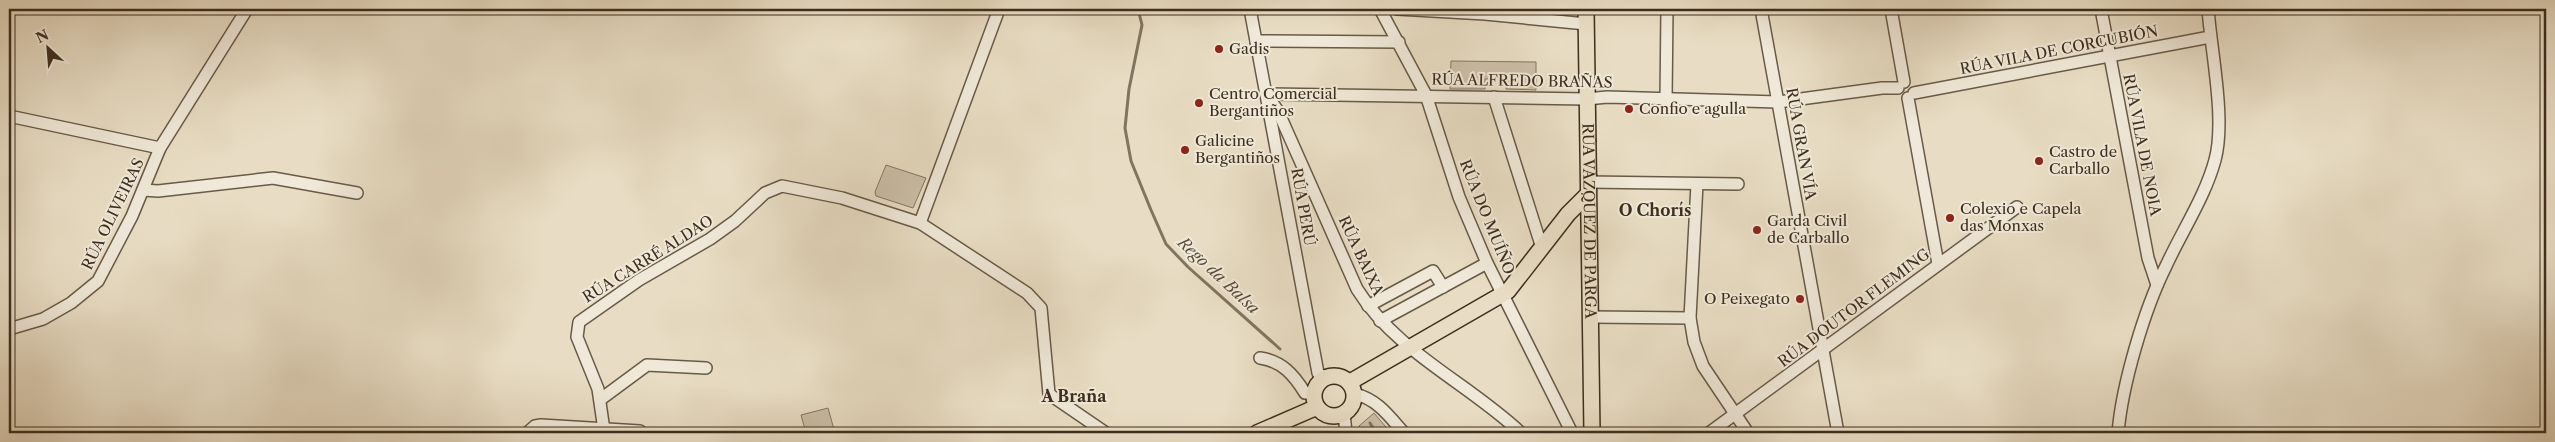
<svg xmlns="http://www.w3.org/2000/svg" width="2555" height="442" viewBox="0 0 2555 442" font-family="'Libre Caslon Text',serif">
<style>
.green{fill:#cbbfa8;stroke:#847663}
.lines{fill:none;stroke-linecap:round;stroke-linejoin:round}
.stream{stroke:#817460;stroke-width:3}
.minor-casing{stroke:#685a48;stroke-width:14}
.major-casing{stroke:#3e2e1e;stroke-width:18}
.minor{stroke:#f0e9d9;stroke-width:11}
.major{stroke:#e8ddc4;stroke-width:15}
.poi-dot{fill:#8f2418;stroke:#f0e9d9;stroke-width:2}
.labels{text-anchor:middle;stroke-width:4;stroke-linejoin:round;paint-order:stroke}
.poi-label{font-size:15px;fill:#3e2e1e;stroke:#f0e9d9;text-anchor:start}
.street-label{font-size:15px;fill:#3e2e1e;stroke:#f0e9d9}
.neighbourhood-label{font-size:16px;font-weight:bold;fill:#3e2e1e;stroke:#f0e9d9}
.water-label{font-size:16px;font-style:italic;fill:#5a4b3a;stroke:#f0e9d9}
</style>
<rect width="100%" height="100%" fill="#e8ddc4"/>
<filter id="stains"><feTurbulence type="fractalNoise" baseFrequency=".004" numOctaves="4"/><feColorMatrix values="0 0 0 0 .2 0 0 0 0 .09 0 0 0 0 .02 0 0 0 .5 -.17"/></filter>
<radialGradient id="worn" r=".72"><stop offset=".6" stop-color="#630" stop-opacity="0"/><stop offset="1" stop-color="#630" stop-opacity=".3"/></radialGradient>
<!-- green -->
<g class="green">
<polygon points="1451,61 1536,62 1536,90 1506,89 1506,79 1485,79 1485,89 1450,89"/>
<polygon points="886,165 926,178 913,208 876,196 875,192"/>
<polygon points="828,408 835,433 806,433 801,415"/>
<polygon points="1374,413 1391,433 1360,433 1359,426"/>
</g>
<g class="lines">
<!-- stream -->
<g class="stream">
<polyline points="1138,9 1142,25 1129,89 1125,128 1131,161 1151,210 1166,244 1188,267 1280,349"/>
<polyline points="1370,423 1376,433"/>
</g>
<!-- minor casing -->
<g class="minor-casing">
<g id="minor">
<polyline points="1250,9 1318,373 1324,377"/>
<polyline points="1380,9 1426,95 1459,197 1487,263 1572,433"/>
<polyline points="1397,9 1485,14 1586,24"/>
<polyline points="1761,9 1838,433"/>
<polyline points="1891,9 1904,82"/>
<polyline points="2101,9 2148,258 2157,285"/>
<polyline points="1256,41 1399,42"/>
<polyline points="1914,93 2210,37"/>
<polyline points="1266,94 1587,99 1607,97 1778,102 1882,88 1898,88"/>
<path d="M 1266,94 L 1278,111 L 1357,289 C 1397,353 1467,382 1521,433"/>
<polyline points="1494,97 1542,248"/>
<polyline points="1908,98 1938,264"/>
<polyline points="1666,100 1667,9"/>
<polyline points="9,116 160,148 247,9"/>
<polyline points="1587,182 1738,184"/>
<polyline points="1697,184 1690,318 1694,342 1703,366 1748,433"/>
<polyline points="143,190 158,191 273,178 357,193"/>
<polyline points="920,223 999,9"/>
<polyline points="1368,306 1433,271 1443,287"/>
<polyline points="1591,317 1690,318"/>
<polyline points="1380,321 1487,263"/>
<polyline points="9,329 43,319 71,303 98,281 132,216 160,148"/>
<path d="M 1260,358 C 1282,361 1294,375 1305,393 L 1313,393"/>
<path d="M 1355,394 C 1377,399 1389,416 1404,433"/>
<polyline points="601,399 647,365 706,368"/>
<polyline points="1344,413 1346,433"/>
<polyline points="604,430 598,389 577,337 579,322 639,280 710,239 735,221 765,193 782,186 842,198 920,223 1027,293 1041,308 1049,394 1106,433"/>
<polyline points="527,433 535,426 541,425 640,431"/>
<polyline points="1709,433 2017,207"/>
<path d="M 2118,433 C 2122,385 2144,310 2166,266 C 2182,231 2205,197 2215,160 C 2226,120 2211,51 2208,9"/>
</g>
</g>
<!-- major casing -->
<g class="major-casing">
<g id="major">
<path id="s1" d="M 1586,9 L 1592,433"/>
<circle cx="1334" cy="396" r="20"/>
<polyline points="1350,382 1508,291 1568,214 1588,194"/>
<polyline points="1257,433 1317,407"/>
</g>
</g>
<!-- minor -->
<use href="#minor" class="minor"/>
<!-- major -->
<use href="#major" class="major"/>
</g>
<!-- markers -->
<g class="poi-dot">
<circle cx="1219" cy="49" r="5"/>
<circle cx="1199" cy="103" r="5"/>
<circle cx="1629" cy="109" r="5"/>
<circle cx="1185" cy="150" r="5"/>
<circle cx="2039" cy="161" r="5"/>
<circle cx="1950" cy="218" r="5"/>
<circle cx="1757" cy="230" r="5"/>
<circle cx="1800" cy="299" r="5"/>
</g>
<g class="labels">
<!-- poi labels -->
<g class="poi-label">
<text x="1229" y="54">Gadis</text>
<text x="1209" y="99">Centro Comercial<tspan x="1209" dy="17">Bergantiños</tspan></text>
<text x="1639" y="114">Confio e agulla</text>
<text x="1195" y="146">Galicine<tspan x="1195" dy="17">Bergantiños</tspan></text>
<text x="2049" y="157">Castro de<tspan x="2049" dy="17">Carballo</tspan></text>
<text x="1960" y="214">Colexio e Capela<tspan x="1960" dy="17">das Monxas</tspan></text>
<text x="1767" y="226">Garda Civil<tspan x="1767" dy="17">de Carballo</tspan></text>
<text x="1790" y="304" text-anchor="end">O Peixegato</text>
</g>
<!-- street labels -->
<g class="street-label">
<text transform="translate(2059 50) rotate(-11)" y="5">RÚA VILA DE CORCUBIÓN</text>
<text transform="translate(1522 81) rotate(1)" y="5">RÚA ALFREDO BRAÑAS</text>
<text transform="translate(1801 144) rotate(80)" y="5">RÚA GRAN VÍA</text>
<text transform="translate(2142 145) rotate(79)" y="5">RÚA VILA DE NOIA</text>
<text transform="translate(1303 207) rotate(80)" y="5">RÚA PERÚ</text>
<text transform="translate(113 214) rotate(-64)" y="5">RÚA OLIVEIRAS</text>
<text transform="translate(1487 217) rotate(68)" y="5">RÚA DO MUÍÑO</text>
<text dy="5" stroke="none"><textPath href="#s1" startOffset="212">RÚA VÁZQUEZ DE PARGA</textPath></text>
<text transform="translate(1361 256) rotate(65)" y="5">RÚA BAIXA</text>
<text transform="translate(648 259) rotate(-32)" y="5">RÚA CARRÉ ALDAO</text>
<text transform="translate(1854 308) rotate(-37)" y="5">RÚA DOUTOR FLEMING</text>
</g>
<!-- neighbourhood labels -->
<g class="neighbourhood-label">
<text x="1655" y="216">O Chorís</text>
<text x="1074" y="402">A Braña</text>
</g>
<!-- water labels -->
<g class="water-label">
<text transform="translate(1219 275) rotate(43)" y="6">Rego da Balsa</text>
</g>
</g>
<!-- margin -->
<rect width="2555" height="442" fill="none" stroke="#e8ddc4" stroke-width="30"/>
<rect x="10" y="10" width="2535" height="422" fill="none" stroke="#3e2e1e" stroke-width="2.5"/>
<rect x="15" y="15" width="2525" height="412" fill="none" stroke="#3e2e1e"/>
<!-- north arrow -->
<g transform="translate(48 48) rotate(334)" stroke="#f0e9d9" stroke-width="4" paint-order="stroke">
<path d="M0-4L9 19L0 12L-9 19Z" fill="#3e2e1e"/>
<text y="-8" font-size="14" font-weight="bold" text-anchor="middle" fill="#3e2e1e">N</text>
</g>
<rect width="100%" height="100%" filter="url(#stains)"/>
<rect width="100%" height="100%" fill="url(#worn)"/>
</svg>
